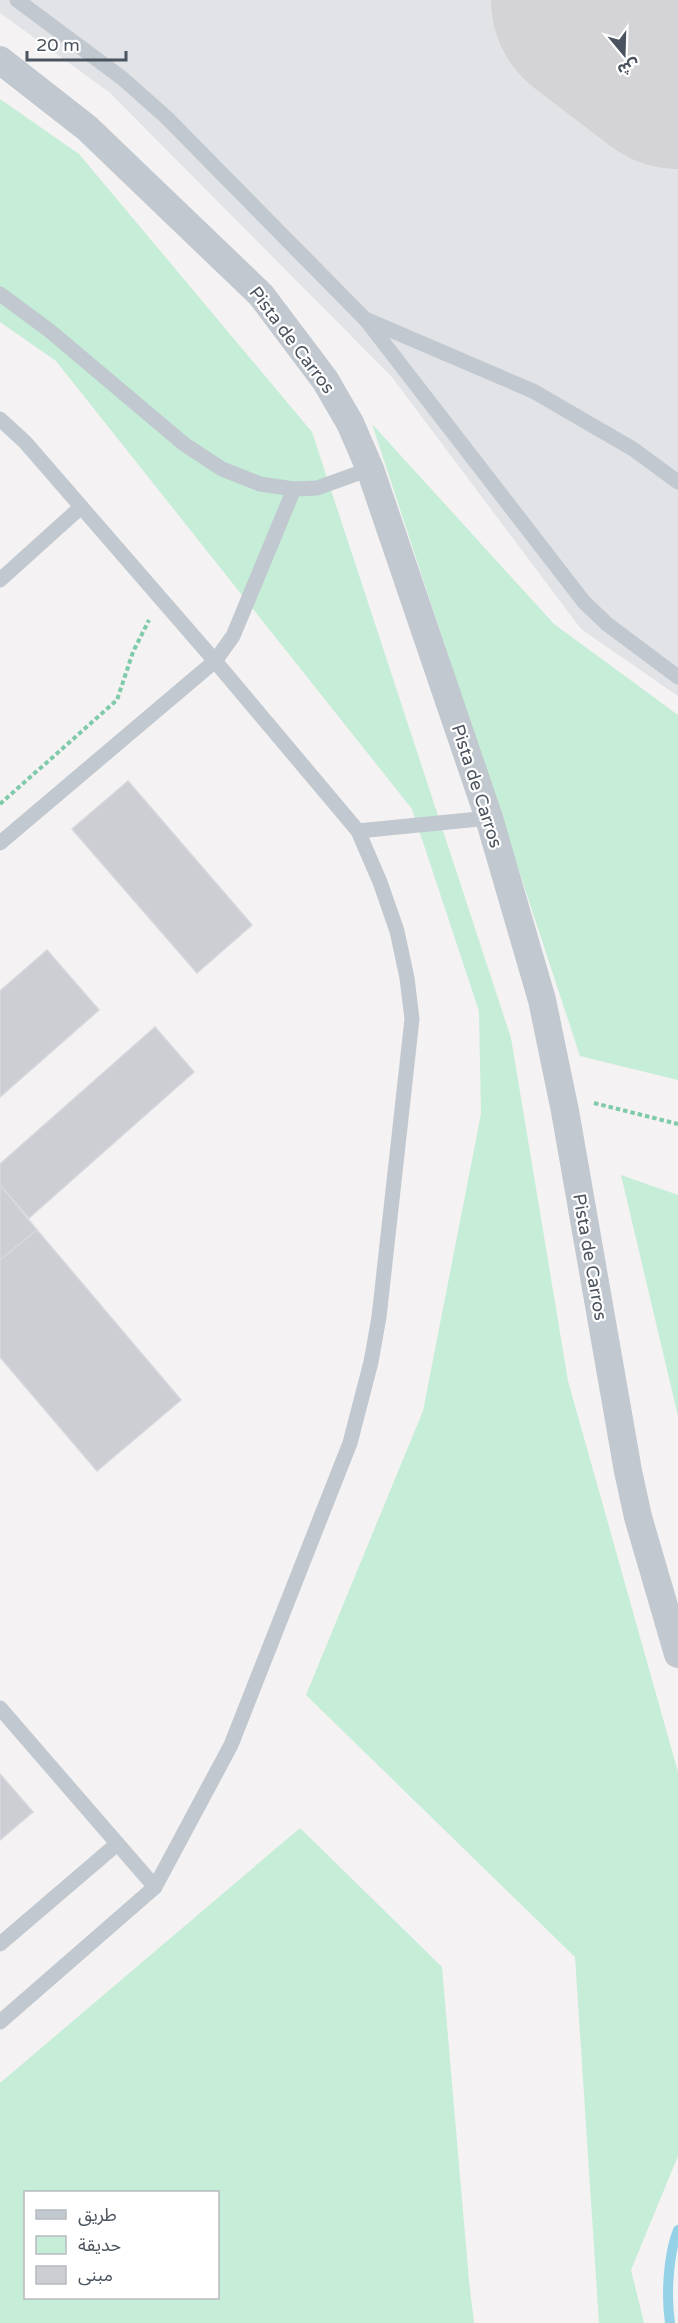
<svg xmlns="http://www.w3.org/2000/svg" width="678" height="2323" viewBox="0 0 678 2323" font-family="'Varela Round','Noto Sans Arabic',sans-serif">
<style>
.airport{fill:#e1e3e6}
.green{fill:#c5edd7;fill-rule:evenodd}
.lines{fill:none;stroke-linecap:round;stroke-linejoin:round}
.stream{stroke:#95d2e7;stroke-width:10}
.runway{stroke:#d4d4d6;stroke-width:222}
.building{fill:#ccced4;stroke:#d6d8dd;stroke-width:1.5}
.path{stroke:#7ecaa9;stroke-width:4;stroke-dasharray:4.5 3;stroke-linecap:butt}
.service{stroke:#c1c8cf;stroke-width:15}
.minor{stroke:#c1c8cf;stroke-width:28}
.labels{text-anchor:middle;stroke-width:4.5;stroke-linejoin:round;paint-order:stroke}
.street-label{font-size:18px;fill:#4b545e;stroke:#fff}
</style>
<rect width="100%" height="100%" fill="#f4f2f2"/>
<!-- airport -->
<polygon class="airport" points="0,0 678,0 678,696 581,629 391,376 109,92 0,13"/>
<!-- green -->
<g class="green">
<polygon points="0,99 79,154 312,432 511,1038 568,1381 678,1772 678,2156 631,2270 644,2323 599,2323 575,1957 306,1695 423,1411 481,1114 479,1011 412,809 56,361 0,322"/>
<polygon points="372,424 554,624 678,715 678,1080 580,1056"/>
<polygon points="621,1175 678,1195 678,1416"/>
<path d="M 300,1828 L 442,1967 L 469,2281 L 474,2323 L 0,2323 L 0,2083 ZM 26,2192 L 218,2192 L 218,2298 L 26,2298 Z"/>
</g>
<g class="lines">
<!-- stream -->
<path class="stream" d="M 670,2323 C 666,2296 668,2255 678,2230"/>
<!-- runway -->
<polyline class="runway" points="602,0 678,58"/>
</g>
<!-- building -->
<g class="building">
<polygon points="128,781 252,925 197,973 72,829"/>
<polygon points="47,950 99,1010 0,1097 0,991"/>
<polygon points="155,1027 194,1072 29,1218 0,1185 0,1164"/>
<polygon points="0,1185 37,1230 0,1260"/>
<polygon points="37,1230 181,1400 97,1471 0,1357 0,1260"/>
<polygon points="0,1774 33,1812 0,1840"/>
</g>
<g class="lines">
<!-- path -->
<g class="path">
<polyline points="0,804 117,700 133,652 149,620"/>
<polyline points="594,1103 678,1124"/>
</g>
<!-- service -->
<g class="service">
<polyline points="17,0 122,78 166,117 365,319 533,391 633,449 678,482"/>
<polyline points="0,294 50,331 184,444 222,469 260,484 294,489 317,488 370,469"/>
<polyline points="366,320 584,602 607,624 678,677"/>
<polyline points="0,419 25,442 215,661 358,831 380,882 397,931 407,978 412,1019 379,1317 371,1362 350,1443 231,1745 155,1887 0,2022"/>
<polyline points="0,580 81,507"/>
<polyline points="358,831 489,818"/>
<polyline points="0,843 215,661 233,636 294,489"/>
<polyline points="0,1708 155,1887"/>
<polyline points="0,1944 117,1844"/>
</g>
<!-- minor -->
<polyline class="minor" points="0,60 87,128 261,295 325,380 350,423 370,469 489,818 542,1000 565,1111 628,1471 638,1517 678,1654"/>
</g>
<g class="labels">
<!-- street labels -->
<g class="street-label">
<text transform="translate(292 340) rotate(53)" y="6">Pista de Carros</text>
<text transform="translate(477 786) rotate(72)" y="6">Pista de Carros</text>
<text transform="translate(590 1257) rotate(80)" y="6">Pista de Carros</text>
</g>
</g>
<!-- legend -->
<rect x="24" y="2191" width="195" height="108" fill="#ffffff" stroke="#b7bbbf" stroke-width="1.5"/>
<rect x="36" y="2210" width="30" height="9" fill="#c1c8cf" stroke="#b7bbbf" stroke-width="1.5"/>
<text x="78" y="2221" font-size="18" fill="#4b545e">طريق</text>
<rect x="36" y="2236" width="30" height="18" fill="#c5edd7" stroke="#b7bbbf" stroke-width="1.5"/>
<text x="78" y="2251" font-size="18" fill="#4b545e">حديقة</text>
<rect x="36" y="2266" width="30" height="18" fill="#ccced4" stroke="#b7bbbf" stroke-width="1.5"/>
<text x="78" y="2281" font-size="18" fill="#4b545e">مبنى</text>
<!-- north arrow -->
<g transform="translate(624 54) rotate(161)" stroke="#ffffff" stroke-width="4.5" paint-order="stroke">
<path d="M0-4.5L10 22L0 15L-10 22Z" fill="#4b545e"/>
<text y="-9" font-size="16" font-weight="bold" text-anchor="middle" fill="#4b545e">ش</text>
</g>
<!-- scale -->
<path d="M27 51v9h99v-9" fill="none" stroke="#4b545e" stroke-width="3"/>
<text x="36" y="51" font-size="18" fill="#4b545e" stroke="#ffffff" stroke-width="4.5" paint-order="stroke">20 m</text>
</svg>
